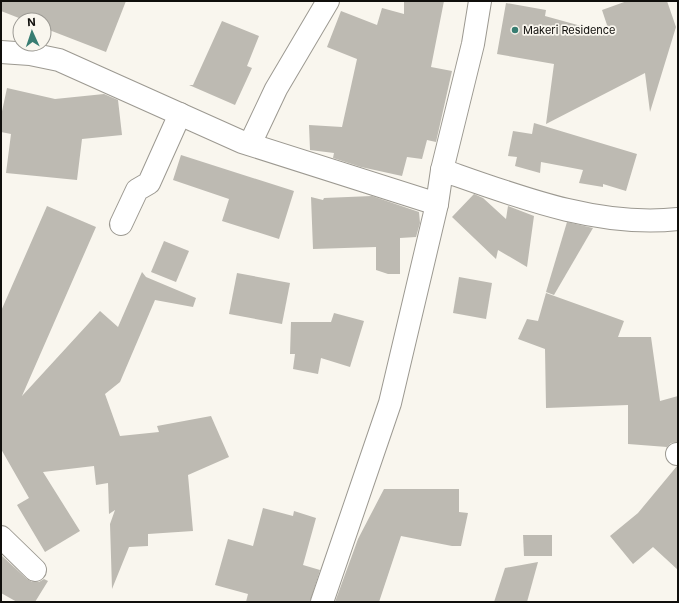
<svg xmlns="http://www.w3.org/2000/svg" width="679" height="603" viewBox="0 0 679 603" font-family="Inter,sans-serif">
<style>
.building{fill:#bdbab2}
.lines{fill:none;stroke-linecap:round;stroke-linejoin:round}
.minor-casing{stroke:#9c9991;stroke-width:24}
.minor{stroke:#fff;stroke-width:22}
.poi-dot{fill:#387d72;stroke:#f9f6ee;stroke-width:1.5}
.labels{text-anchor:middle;stroke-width:3.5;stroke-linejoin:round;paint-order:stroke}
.poi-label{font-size:11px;fill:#100f0c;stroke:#f9f6ee;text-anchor:start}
</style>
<rect width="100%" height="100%" fill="#f9f6ee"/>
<!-- building -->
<g class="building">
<polygon points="1,1 126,1 106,52 44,28 44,20 24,20 1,11"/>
<polygon points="404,1 444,1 431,67 452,71 436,142 427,140 422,159 407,157 402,176 361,167 333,158 334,153 310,150 309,125 342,127 357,59 327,47 341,11 377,25 382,8 404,14"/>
<polygon points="627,1 667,1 676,27 650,112 645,73 546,124 554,64 497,54 506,3 546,10 545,16 610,34 602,10"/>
<polygon points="222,21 259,36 247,66 252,68 235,105 189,85 193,85"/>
<polygon points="7,88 55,99 104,94 118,100 122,135 82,139 77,180 6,173 11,134 1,132 1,116"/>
<polygon points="534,123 637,154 626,191 603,184 603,187 579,183 583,170 541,162 540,173 515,166 517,157 508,156 513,131 532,134"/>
<polygon points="181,155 294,191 279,239 222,221 229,199 173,180"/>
<polygon points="474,194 483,198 506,219 508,206 534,216 527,267 498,250 496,259 452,217"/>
<polygon points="372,196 419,212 420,223 416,237 400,238 400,274 388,274 376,270 376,247 313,249 311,197 323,200 324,198"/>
<polygon points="47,206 96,227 22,396 100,311 118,327 142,272 146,277 196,298 193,307 155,300 120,382 105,394 120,436 159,432 157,426 211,416 229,457 188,475 193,531 148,534 148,546 129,547 112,589 110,524 115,510 109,514 108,483 96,485 94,466 43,472 80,531 45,552 17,505 29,498 1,449 1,311"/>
<polygon points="567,222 593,228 554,295 546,292"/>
<polygon points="164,241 189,251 176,282 151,272"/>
<polygon points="237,273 290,283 282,324 229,314"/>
<polygon points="459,277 492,283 486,319 453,313"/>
<polygon points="546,293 624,321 618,337 651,337 660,401 678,396 678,442 671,443 667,447 628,444 628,405 546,408 545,349 518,339 527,319 538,321"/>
<polygon points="334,313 364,321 350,367 321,358 318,374 293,369 295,354 290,354 291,322 331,322"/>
<polygon points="677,466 678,570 653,547 633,564 610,536 638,513"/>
<polygon points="384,489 459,489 459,512 468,513 461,546 452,546 401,536 379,602 335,602 358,539"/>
<polygon points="263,508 293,516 294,511 316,518 303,565 320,570 310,602 246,602 248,594 215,585 228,539 253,546"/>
<polygon points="523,535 552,535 552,556 524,556"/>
<polygon points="1,555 27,579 32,582 39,582 44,579 48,581 35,602 17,602 1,593"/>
<polygon points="538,562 527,602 494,602 505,568"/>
</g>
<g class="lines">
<!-- minor casing -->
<g class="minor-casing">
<g id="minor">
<polyline points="1,52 30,54 59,60 242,142 437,204"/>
<polyline points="250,144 276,89 328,1"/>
<path d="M 442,170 C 516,196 598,228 678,219"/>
<polyline points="121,224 137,190 149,183 180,114"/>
<polyline points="677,454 678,454"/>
<polyline points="1,537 35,570"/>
<polyline points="322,602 390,403 437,204 442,170 473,44 480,1"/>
</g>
</g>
<!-- minor -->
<use href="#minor" class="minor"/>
</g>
<!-- markers -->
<circle class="poi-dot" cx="515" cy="30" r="4"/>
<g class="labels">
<!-- poi labels -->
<g class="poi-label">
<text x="523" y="34">Makeri Residence</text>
</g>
</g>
<!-- border -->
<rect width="679" height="603" fill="none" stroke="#100f0c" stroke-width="4"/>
<!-- north arrow -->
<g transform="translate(32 32) rotate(357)"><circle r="19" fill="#f9f6ee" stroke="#9c9a94"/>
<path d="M0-3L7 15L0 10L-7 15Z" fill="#387d72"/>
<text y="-6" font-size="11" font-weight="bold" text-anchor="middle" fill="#100f0c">N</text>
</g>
</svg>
